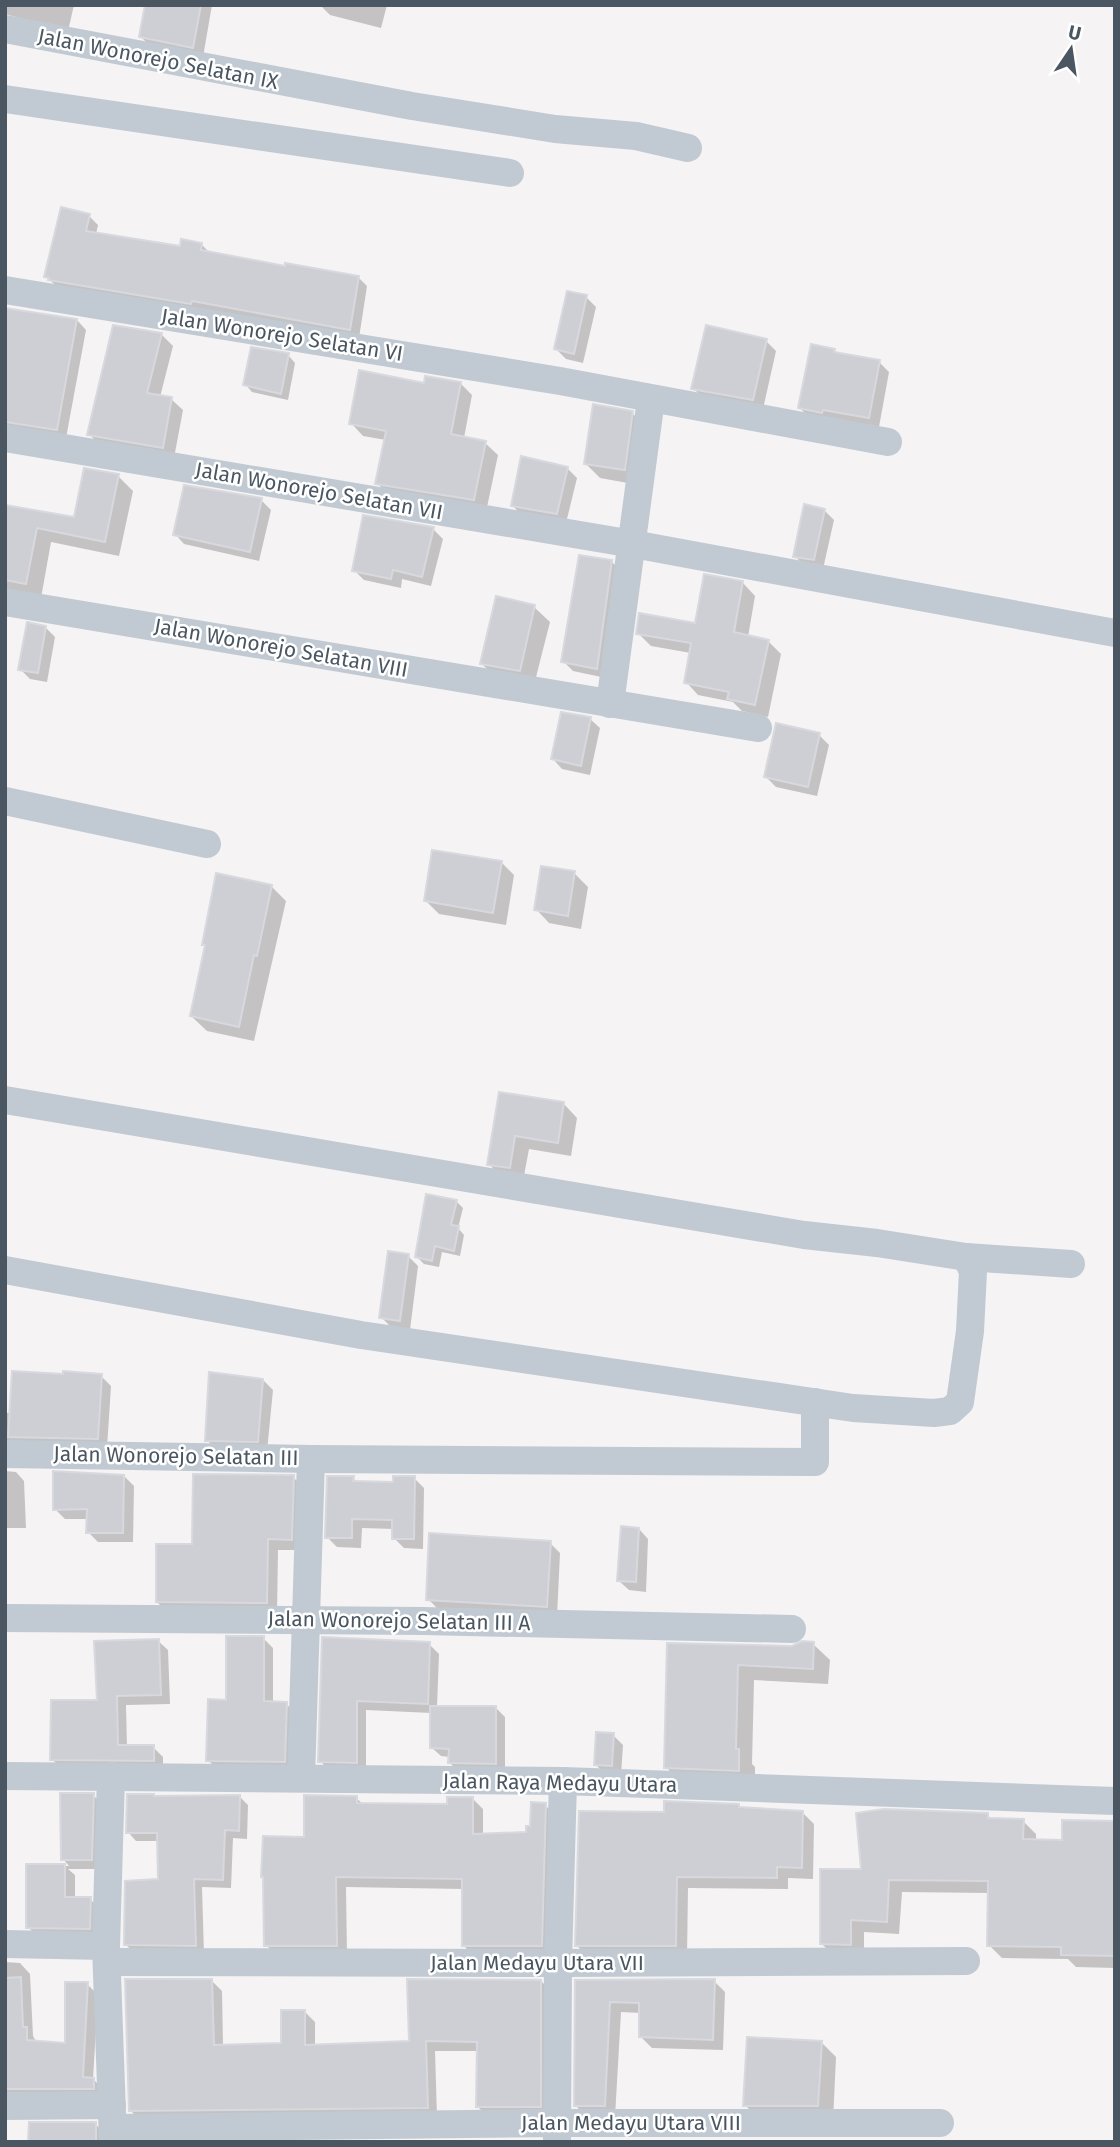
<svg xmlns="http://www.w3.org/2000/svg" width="1120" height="2147" viewBox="0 0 1120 2147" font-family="'Fira Sans',sans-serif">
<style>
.shadow{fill:#0003}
.building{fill:#cdcfd5;stroke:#d7d9de;stroke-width:2}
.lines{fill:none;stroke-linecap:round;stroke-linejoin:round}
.street{stroke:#c1cad2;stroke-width:28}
.labels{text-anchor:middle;stroke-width:5;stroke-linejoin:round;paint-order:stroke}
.street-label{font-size:21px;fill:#4a5661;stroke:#fff}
</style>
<rect width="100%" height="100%" fill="#f5f3f3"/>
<!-- shadow -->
<g class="shadow">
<polygon points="5,5 74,5 68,31 5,14"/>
<polygon points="147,5 212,5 203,57 151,47 141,37"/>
<polygon points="320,5 387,5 381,28 330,15"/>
<polygon points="89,216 98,225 96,234 181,248 201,244 210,253 286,268 358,277 367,286 359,338 55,285 46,276"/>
<polygon points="586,297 596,307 583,363 566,359 556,349"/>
<polygon points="5,309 77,320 86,330 66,438 5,433"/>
<polygon points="161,334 173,346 160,397 171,399 183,410 174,458 101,446 89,434"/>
<polygon points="766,341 776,351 763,409 703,398 693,388"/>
<polygon points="834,350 838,355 879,362 889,372 879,427 810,418 800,408"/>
<polygon points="288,355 295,363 288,400 252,392 245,384"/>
<polygon points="460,383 472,395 464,438 485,443 498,455 486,512 389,495 377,483 386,440 363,436 351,423 425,385"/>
<polygon points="632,413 647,428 639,485 600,478 585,463"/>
<polygon points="567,468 577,478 566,523 522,516 513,506"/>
<polygon points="118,476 133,491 119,556 51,542 41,598 5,589 5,516 75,519"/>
<polygon points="261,500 271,510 259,561 184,544 175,534"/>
<polygon points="824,510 834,520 823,569 804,566 795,556"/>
<polygon points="433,529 443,539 431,586 402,579 401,588 364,580 354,570"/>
<polygon points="611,561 621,571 606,678 573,671 563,661"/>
<polygon points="743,583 755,596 748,637 768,641 781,654 768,717 742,711 733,702 698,695 686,682 691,653 651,646 638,633 696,625"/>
<polygon points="534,607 550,622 534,685 497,679 482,664"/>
<polygon points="45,627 55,637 47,682 30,679 20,669"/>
<polygon points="590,719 600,728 590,775 562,769 553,759"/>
<polygon points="819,735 829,745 817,796 776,787 766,777"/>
<polygon points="501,862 514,875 506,925 439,914 425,900"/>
<polygon points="574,873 588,887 581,929 549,923 536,909"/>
<polygon points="271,886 286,901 254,1041 207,1031 191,1016 206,947 204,944"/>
<polygon points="501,1094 564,1104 577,1118 571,1156 529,1149 523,1181 502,1178 489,1164"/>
<polygon points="456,1201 463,1208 458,1228 464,1235 460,1256 442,1252 439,1267 424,1264 417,1257"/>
<polygon points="408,1256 418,1266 410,1330 391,1327 381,1317"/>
<polygon points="101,1376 111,1386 107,1448 5,1443 5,1413 11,1413"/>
<polygon points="263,1380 273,1390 267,1451 217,1450 207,1440"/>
<polygon points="5,1471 16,1472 24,1481 26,1528 5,1528"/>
<polygon points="124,1476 134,1486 133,1542 98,1542 88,1532 88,1519 65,1519 55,1509"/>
<polygon points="293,1477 304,1488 302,1550 278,1550 277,1614 168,1613 157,1602 193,1546"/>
<polygon points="353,1478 358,1483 395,1484 414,1478 424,1488 423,1549 404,1548 394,1538 394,1529 362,1528 361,1548 337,1547 327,1537"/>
<polygon points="639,1529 648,1539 646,1592 629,1590 619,1581"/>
<polygon points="550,1543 560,1553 557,1616 438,1609 428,1599"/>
<polygon points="263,1638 273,1648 273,1703 286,1704 296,1713 294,1771 218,1770 208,1760 228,1701"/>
<polygon points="324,1639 429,1644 439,1654 437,1707 496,1708 505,1717 505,1772 459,1772 450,1763 450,1757 441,1756 431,1747 432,1713 366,1710 366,1772 330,1771 320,1761"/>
<polygon points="158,1641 168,1650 170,1704 126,1705 127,1747 153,1747 163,1757 163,1770 62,1769 52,1759 99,1702"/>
<polygon points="813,1644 830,1660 828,1684 754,1680 752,1764 755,1767 755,1786 682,1784 666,1767 669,1645 792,1647"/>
<polygon points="613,1735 623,1745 621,1775 606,1775 596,1765"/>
<polygon points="93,1795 103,1805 101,1869 68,1869 75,1875 75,1899 90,1899 100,1909 99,1938 38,1937 28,1927 27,1866 69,1866 63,1859"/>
<polygon points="129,1795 239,1796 248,1805 247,1839 233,1838 231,1888 202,1887 204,1954 135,1953 126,1945 160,1881 159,1841 136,1841 128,1832"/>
<polygon points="356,1798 363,1804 449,1806 473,1799 483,1809 483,1835 527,1833 545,1805 556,1816 552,1956 474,1956 463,1945 464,1889 346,1887 347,1956 277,1956 266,1945 306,1839"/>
<polygon points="738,1806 741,1809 802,1812 814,1824 813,1879 788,1878 788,1889 688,1888 687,1957 589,1957 577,1946 665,1813"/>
<polygon points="987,1815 993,1820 1023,1821 1036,1834 1036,1841 1064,1842 1064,1821 1115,1820 1115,1968 1076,1967 1068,1959 1002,1958 989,1945 989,1893 902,1892 899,1934 864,1932 864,1957 835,1957 822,1944 863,1871"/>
<polygon points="5,1962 20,1963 30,1974 33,2036 37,2043 67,2045 87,1984 98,1995 93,2079 104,2090 104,2099 5,2102"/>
<polygon points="212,1981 222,1991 223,2046 283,2044 305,2012 315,2022 315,2046 410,2042 541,1981 551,1991 550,2116 488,2117 478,2107 479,2051 435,2051 437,2117 140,2120 130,2110"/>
<polygon points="576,1981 714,1981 725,1992 723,2050 652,2048 641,2037 641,2013 621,2012 615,2117 587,2117 576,2106"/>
<polygon points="821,2042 836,2057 833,2121 760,2120 745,2105"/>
<polygon points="95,2124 106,2134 107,2142 30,2142"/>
<rect x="641" y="2141" width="87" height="1"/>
</g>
<!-- building -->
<g class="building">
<polygon points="145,5 201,5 193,48 139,37"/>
<polygon points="61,207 90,214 86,231 180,246 181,239 202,243 201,250 285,266 285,263 359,276 350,330 192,301 191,304 48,280 49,278 44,277"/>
<polygon points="567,291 587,295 574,354 554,349"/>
<polygon points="5,308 77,319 57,430 5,422"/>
<polygon points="113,325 162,333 147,393 172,397 163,448 87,435"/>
<polygon points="706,325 767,339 753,400 691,389"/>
<polygon points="811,344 835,349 834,352 880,360 869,418 823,410 822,413 798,408"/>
<polygon points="251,347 289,353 281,394 243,385"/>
<polygon points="359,370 424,383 425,376 461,382 451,434 486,441 474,500 375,484 386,431 349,424"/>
<polygon points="593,404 633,411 625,470 584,464"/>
<polygon points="521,456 568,467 557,514 511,506"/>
<polygon points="84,468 119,474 105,542 37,528 26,584 5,580 5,505 74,517"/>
<polygon points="184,485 262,498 250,552 173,535"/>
<polygon points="804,504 825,509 814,560 793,557"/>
<polygon points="363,515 434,527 422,577 393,570 391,579 352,571"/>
<polygon points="579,555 612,560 597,669 561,662"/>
<polygon points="704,574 743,581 734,632 769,640 755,705 727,699 729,692 684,683 691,643 636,634 639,613 695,623"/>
<polygon points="496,596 535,605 520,671 480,664"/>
<polygon points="27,622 46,626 38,673 18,670"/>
<polygon points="561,712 591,717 581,766 551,759"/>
<polygon points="776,723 820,733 808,787 764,777"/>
<polygon points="432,850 502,861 493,913 424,901"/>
<polygon points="541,866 575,871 568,916 534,910"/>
<polygon points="216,873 272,885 257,956 254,955 239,1027 190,1016 205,945 202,945"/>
<polygon points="499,1092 564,1102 558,1143 515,1136 510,1168 487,1165"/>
<polygon points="426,1194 457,1200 451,1225 459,1226 454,1251 435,1246 432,1261 415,1257"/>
<polygon points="388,1251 409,1254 400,1321 379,1318"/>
<polygon points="12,1371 63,1374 63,1371 102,1374 98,1439 8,1437"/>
<polygon points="209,1372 263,1379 258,1442 205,1441"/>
<polygon points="53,1471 124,1475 123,1533 86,1533 87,1509 53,1510"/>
<polygon points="193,1474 294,1475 292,1540 268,1539 267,1603 156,1602 156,1544 192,1544"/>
<polygon points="327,1476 354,1476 353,1481 393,1482 393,1476 415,1476 414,1539 392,1539 392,1520 352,1519 352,1538 325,1538"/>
<polygon points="621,1526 639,1528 636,1582 617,1581"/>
<polygon points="429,1533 551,1541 547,1607 426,1600"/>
<polygon points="226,1636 264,1636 264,1701 287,1702 285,1762 206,1761 208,1699 226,1700"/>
<polygon points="322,1637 430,1642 428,1704 357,1701 357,1763 318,1762"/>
<polygon points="159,1639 161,1695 117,1696 118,1745 154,1745 154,1761 50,1760 51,1700 97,1700 94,1641"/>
<polygon points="802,1641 814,1642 813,1669 738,1665 736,1749 739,1749 739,1771 664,1768 667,1643 792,1646"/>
<polygon points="430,1706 496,1706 496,1764 448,1763 449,1749 430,1748"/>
<polygon points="596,1732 614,1733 612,1766 594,1765"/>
<polygon points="60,1793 94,1793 92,1860 61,1860"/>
<polygon points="127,1794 154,1794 154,1796 240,1795 239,1831 225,1830 223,1880 194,1879 196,1946 124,1945 125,1881 158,1879 157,1833 126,1833"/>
<polygon points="304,1795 357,1796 357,1803 447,1804 447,1797 473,1797 473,1834 526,1832 526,1826 530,1826 531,1802 546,1803 542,1946 462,1946 462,1879 336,1877 337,1946 264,1946 263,1877 261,1877 263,1836 304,1837"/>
<polygon points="664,1801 739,1804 739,1807 803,1811 802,1868 777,1867 777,1878 677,1877 676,1946 575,1946 579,1811 664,1812"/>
<polygon points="884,1809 988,1813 988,1818 1024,1819 1023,1839 1062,1840 1062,1820 1115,1821 1115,1956 1061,1955 1061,1947 987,1946 988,1881 889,1880 887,1922 851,1920 851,1945 820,1944 820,1869 861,1869 856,1813"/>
<polygon points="26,1864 65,1864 65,1897 91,1897 90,1929 26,1928"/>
<polygon points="21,1977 23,2027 27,2027 27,2040 65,2043 65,1982 88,1982 83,2077 94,2078 94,2089 5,2089 5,1978"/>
<polygon points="125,1979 212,1979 214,2045 281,2043 281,2010 305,2010 305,2045 409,2041 407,1979 541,1980 541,2107 476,2107 477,2042 426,2041 428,2108 129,2111"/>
<polygon points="715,1979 713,2040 639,2037 639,2003 610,2002 605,2106 574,2106 575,1980"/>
<polygon points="747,2037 822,2041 818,2106 743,2106"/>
<polygon points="29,2122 96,2122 96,2142 28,2142"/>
</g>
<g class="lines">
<!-- street -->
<g class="street">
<polyline points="5,29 412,106 555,129 636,136 688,148"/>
<polyline points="5,99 510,173"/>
<polyline points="5,290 560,381 888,442"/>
<polyline points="5,438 633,544 1115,633"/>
<polyline points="5,602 758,728"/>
<polyline points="610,704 651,399"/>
<polyline points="5,801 207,844"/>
<polyline points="5,1100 804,1235 877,1243 966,1257 1071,1264"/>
<polyline points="5,1270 361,1335 853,1408 934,1413 950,1411 960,1402 970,1331 973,1271 966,1257"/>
<polyline points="5,1454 311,1459 301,1778"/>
<polyline points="311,1459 815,1462 815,1402"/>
<polyline points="5,1618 423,1621 792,1629"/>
<polyline points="5,1776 563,1781 1115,1801"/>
<polyline points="111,1776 106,1946 113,2142"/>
<polyline points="5,1944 106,1946"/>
<polyline points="107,1962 558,1963 966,1961"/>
<polyline points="5,2106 112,2105"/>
<polyline points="113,2128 557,2123 940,2123"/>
<polyline points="557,2139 558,1963 563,1781"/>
</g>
</g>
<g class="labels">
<!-- street labels -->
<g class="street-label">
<text transform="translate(158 59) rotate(11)" y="7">Jalan Wonorejo Selatan IX</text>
<text transform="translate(282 335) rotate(9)" y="7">Jalan Wonorejo Selatan VI</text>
<text transform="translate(319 491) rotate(10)" y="7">Jalan Wonorejo Selatan VII</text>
<text transform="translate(281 648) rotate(10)" y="7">Jalan Wonorejo Selatan VIII</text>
<text transform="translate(176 1456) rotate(1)" y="7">Jalan Wonorejo Selatan III</text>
<text transform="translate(399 1621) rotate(1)" y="7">Jalan Wonorejo Selatan III A</text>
<text transform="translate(560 1783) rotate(1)" y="7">Jalan Raya Medayu Utara</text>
<text x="537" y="1970">Jalan Medayu Utara VII</text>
<text x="631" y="2130">Jalan Medayu Utara VIII</text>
</g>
</g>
<!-- border -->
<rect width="1120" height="2147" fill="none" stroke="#4a5661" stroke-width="14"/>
<!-- north arrow -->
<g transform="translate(1071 49) rotate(13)" stroke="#ffffff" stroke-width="5" paint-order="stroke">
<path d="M0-5L12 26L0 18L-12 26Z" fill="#4a5661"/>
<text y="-10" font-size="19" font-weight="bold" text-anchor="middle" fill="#4a5661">U</text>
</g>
</svg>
